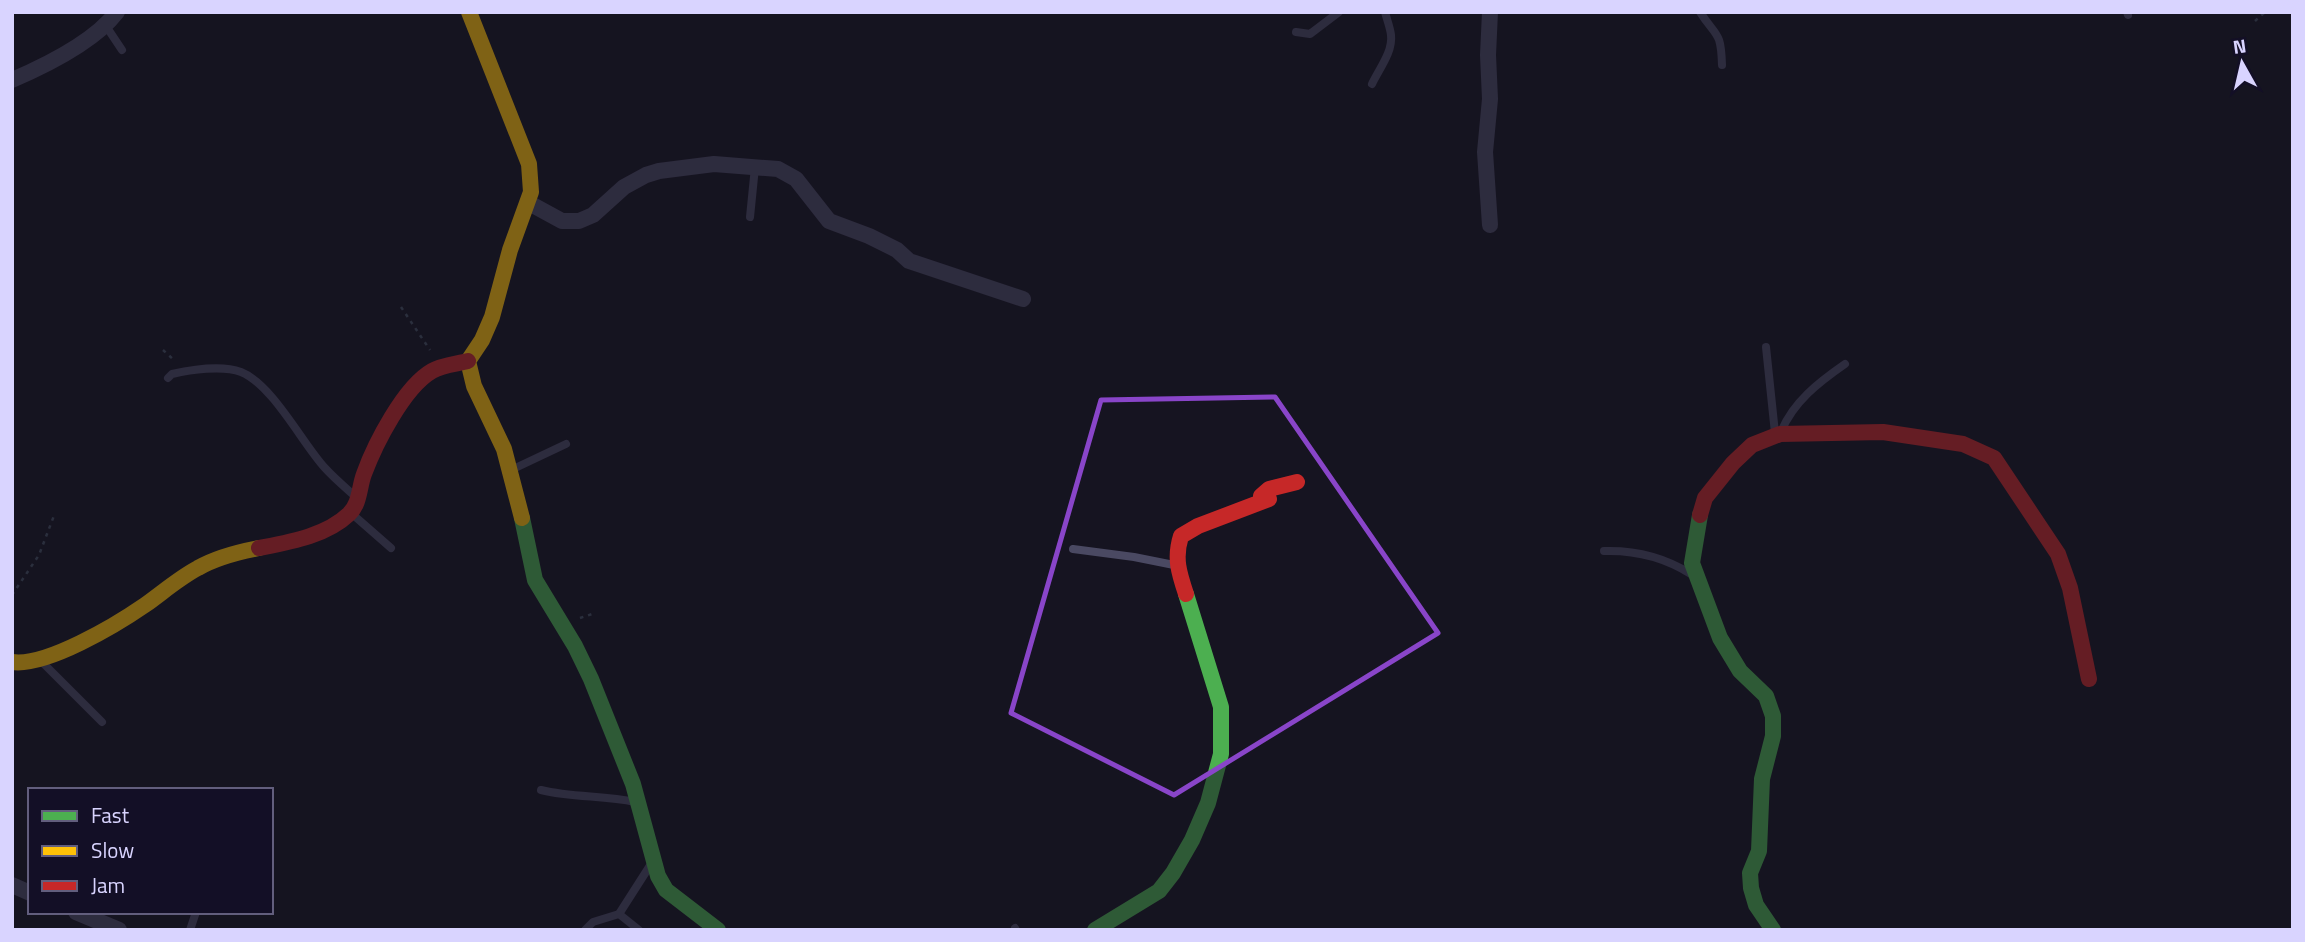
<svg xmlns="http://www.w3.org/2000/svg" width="2305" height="942" viewBox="0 0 2305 942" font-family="'Titillium Web',sans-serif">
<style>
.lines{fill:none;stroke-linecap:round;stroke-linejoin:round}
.path{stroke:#44505f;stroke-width:2.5;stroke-dasharray:3.5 5;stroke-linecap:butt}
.lane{stroke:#4a4962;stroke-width:8}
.street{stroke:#4a4962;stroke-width:16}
.fast{stroke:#4caf50;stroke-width:16}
.slow{stroke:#ffc107;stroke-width:16}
.jam{stroke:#c62828;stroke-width:16}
.marked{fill:none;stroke:#8945c9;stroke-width:5;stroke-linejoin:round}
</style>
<rect width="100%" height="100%" fill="#161421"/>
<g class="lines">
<!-- path -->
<g class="path">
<polyline points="2255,21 2265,12"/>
<polyline points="401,307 430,350"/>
<polyline points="163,350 174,360"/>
<polyline points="12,595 39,555 55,513"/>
<polyline points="580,618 592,614"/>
</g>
<!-- lane -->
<g class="lane">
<path d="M 1700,12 C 1716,37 1721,30 1722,65"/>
<polyline points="2127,12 2128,15"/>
<polyline points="106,26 122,50"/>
<polyline points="1296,32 1310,34 1339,12"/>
<path d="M 1372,84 C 1379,69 1393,52 1391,35 C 1390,27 1387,20 1385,12"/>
<polyline points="750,217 755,167"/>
<polyline points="1766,347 1775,433"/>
<path d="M 168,378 L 172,374 C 190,370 222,365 241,372 C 273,385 302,443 325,468 C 335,479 346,488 357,498"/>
<path d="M 1781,432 C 1793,402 1819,382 1845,364"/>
<polyline points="511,470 566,444"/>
<polyline points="351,513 391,548"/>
<polyline points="1073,549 1134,557 1174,565"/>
<path d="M 1604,551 C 1636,550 1664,557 1691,574"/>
<polyline points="41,661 102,722"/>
<path d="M 541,790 C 573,798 604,795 635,802"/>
<polyline points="619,914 639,930"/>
<polyline points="1015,928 1016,930"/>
<polyline points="190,930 196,912"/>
<polyline points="585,930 593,922 619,914 651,864"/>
</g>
<!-- street -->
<g class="street">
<path d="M 12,80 C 47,65 94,42 117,12"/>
<polyline points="529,203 562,221 579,221 593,215 624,187 646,175 659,171 714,164 778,169 796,179 829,221 869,236 897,250 909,261 1023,299"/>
<polyline points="1490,225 1485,152 1490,99 1488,55 1490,12"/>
<polyline points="12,885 30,893"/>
<polyline points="76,912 119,930"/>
</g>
<!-- fast -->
<g class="fast">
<polyline points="1700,515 1692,563 1720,638 1740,671 1766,696 1773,716 1773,736 1762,779 1759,851 1750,873 1751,888 1756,905 1773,930"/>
<polyline points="522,518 535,580 575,646 591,679 633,784 658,876 666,890 718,930"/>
<polyline points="1095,930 1159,891 1173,873 1192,840 1208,803 1221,754 1221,707 1186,594"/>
</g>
<!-- slow -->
<g class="slow">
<polyline points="469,12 529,164 531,192 510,250 492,317 482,340 468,361 474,386 504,449 522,518"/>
<path d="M 12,662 C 46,667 116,625 145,605 C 162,593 179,578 198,568 C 217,557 238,552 259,548"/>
</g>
<!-- jam -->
<g class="jam">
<polyline points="1700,515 1705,498 1733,463 1752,445 1780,434 1883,432 1963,444 1994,458 2058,554 2070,588 2089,679"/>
<path d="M 259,548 C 290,542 326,536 349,514 C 360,504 359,487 364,474 C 375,444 404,387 432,371 C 442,365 456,364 468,361"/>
<path d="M 1186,594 C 1179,573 1174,558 1181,536 L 1198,526 L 1269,499 L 1261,496 L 1269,489 L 1297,482"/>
</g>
</g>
<!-- marked area -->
<path d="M0 0H2305V942H0ZM 1275,397 L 1438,633 L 1174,795 L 1011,713 L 1101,400 Z" fill="#161421" fill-opacity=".55" fill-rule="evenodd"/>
<path class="marked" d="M 1275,397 L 1438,633 L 1174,795 L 1011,713 L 1101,400 Z"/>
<!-- border -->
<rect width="2305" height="942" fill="none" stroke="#d9d4ff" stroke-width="28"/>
<!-- legend -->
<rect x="28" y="788" width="245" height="126" fill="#130f26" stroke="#625e7d" stroke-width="2"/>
<rect x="42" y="811" width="35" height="10" fill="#4caf50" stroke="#625e7d" stroke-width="2"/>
<text x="91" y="823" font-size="21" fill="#d9d4ff">Fast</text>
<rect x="42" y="846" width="35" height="10" fill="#ffc107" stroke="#625e7d" stroke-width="2"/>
<text x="91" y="858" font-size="21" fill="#d9d4ff">Slow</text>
<rect x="42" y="881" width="35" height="10" fill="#c62828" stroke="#625e7d" stroke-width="2"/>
<text x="91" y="893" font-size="21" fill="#d9d4ff">Jam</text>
<!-- north arrow -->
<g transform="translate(2242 63) rotate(352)" stroke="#130f26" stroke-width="5" paint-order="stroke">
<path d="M0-5L12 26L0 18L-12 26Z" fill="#d9d4ff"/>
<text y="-10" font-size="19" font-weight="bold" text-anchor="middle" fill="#d9d4ff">N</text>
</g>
</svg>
